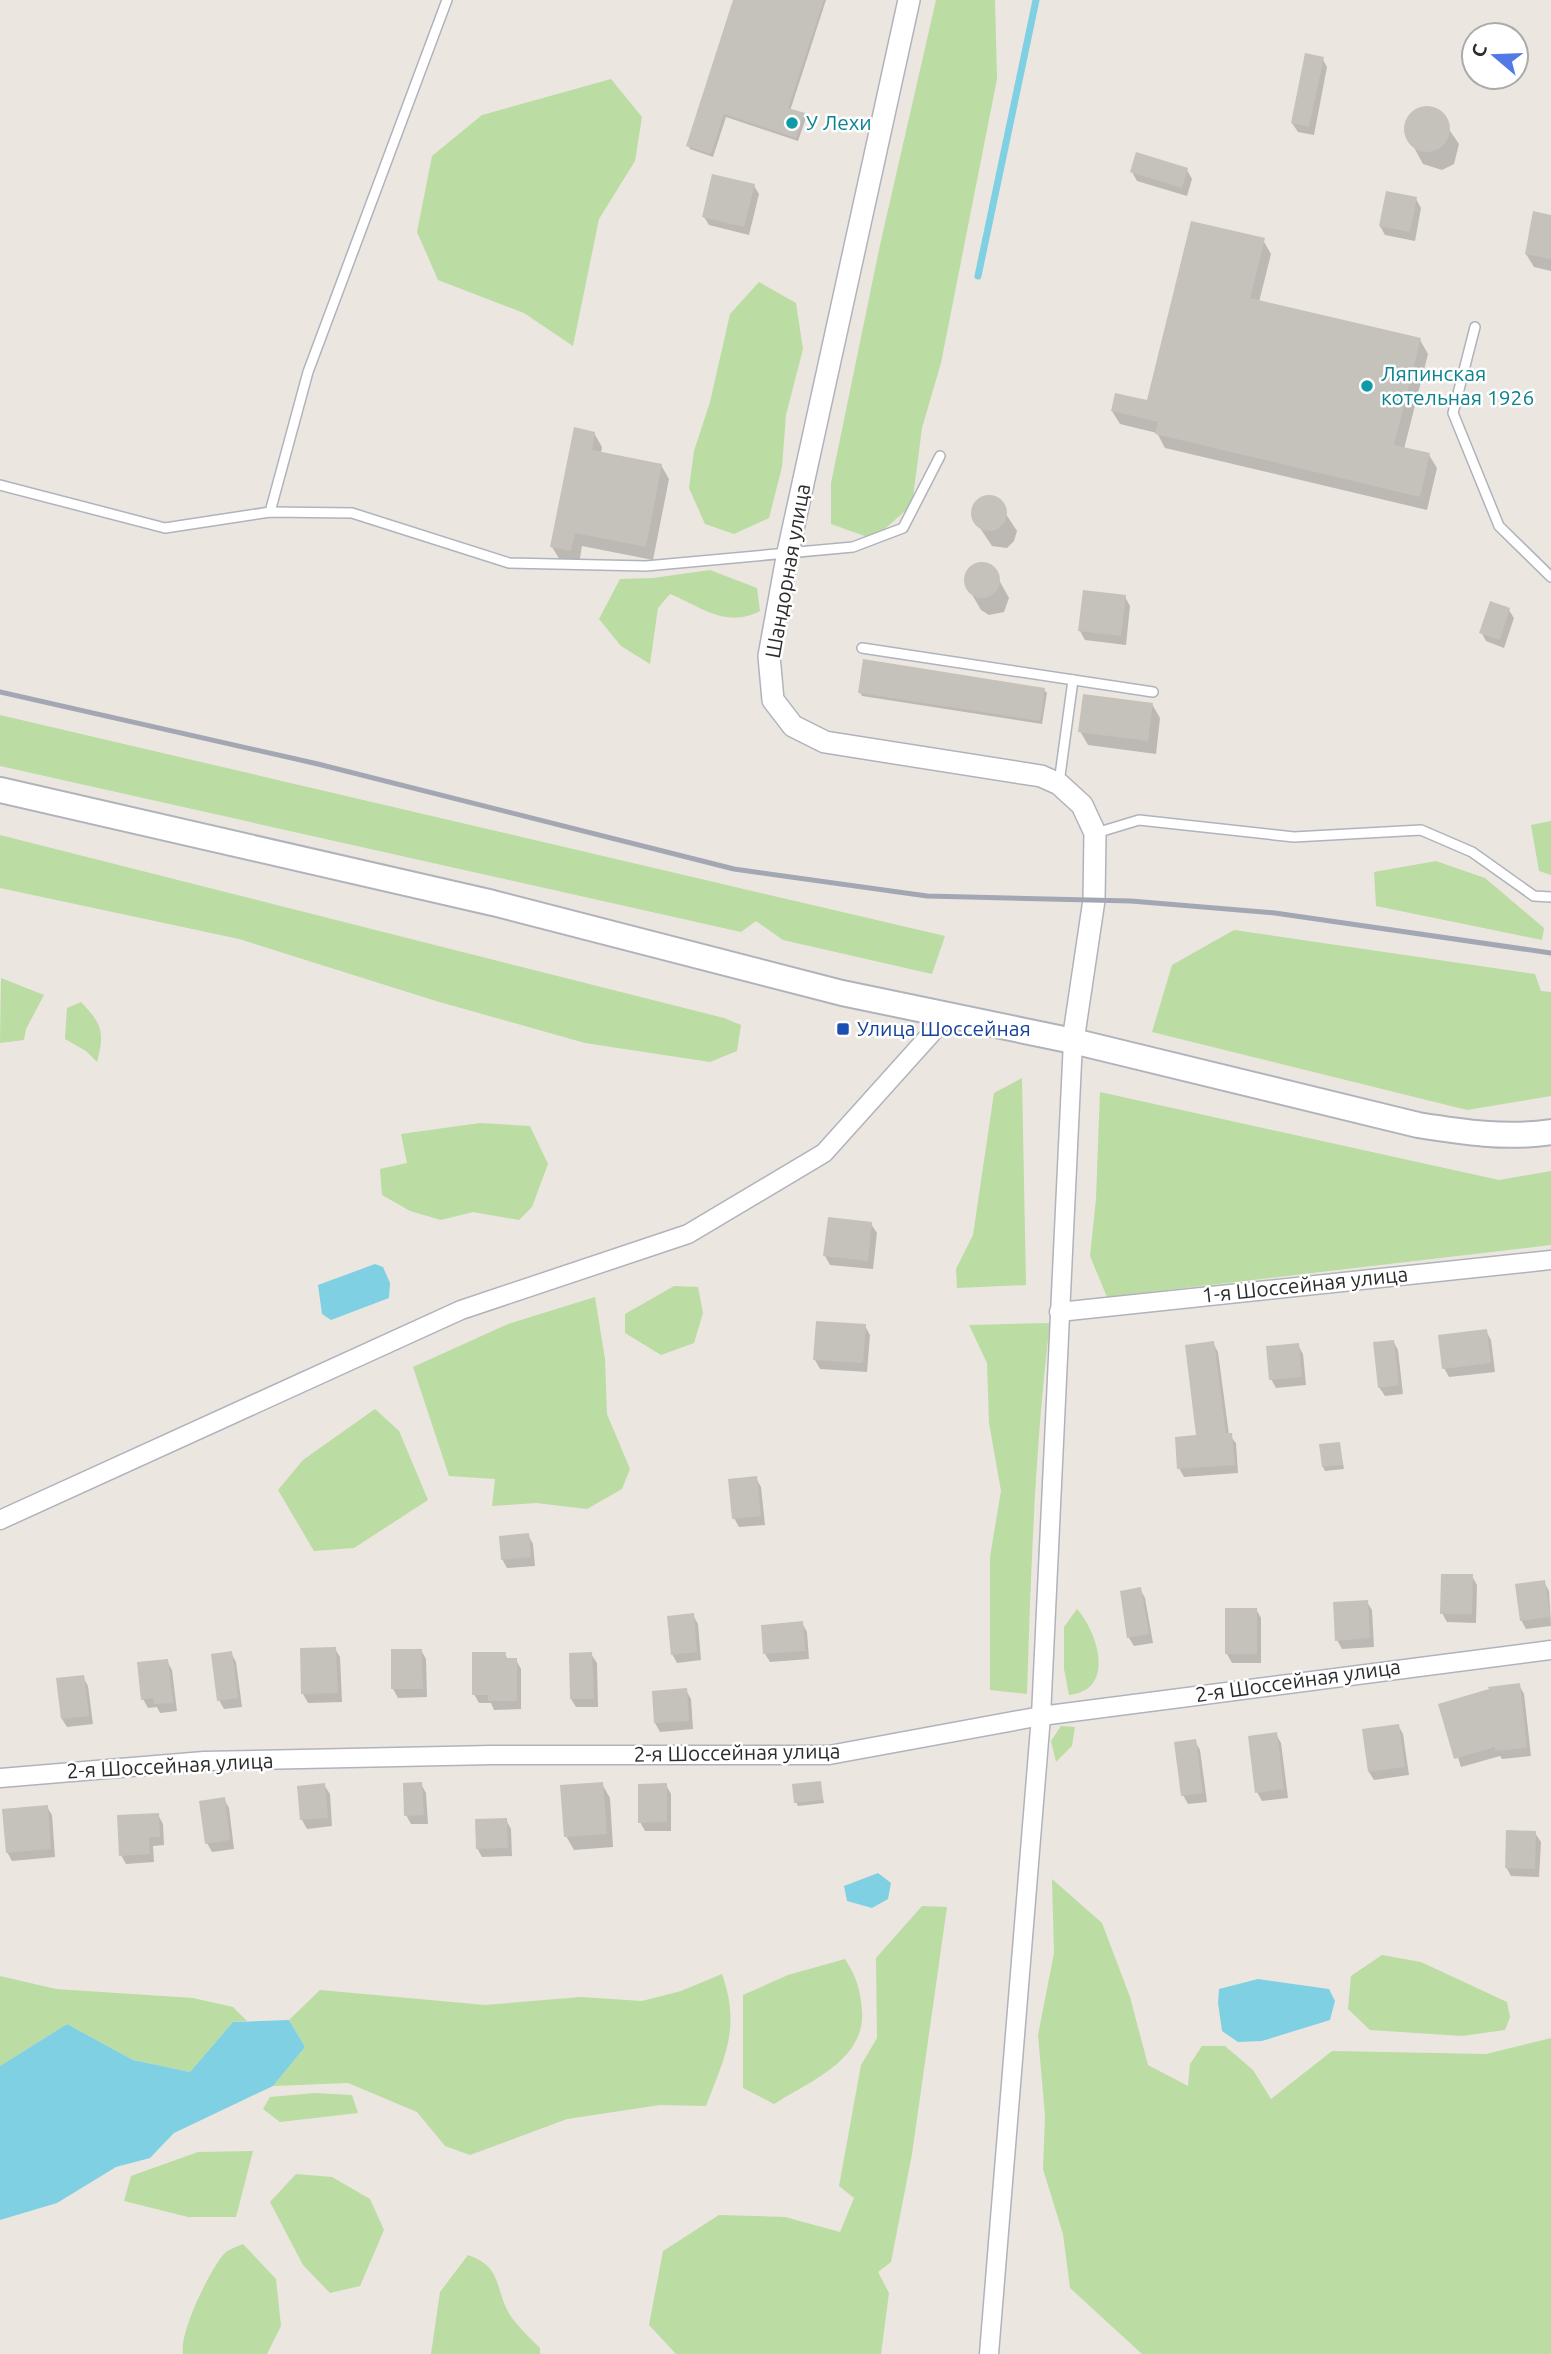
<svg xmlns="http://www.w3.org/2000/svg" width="1551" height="2354" viewBox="0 0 1551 2354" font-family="Ubuntu,sans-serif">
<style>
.green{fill:#bbdca3}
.water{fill:#7fd0e2}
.shadow{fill:#0003}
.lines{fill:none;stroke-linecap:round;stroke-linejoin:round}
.stream{stroke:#7fd0e2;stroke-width:7}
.building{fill:#c5c1bb}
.service-casing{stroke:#b0b3bb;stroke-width:12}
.minor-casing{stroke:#b0b3bb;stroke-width:21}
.tertiary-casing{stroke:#b0b3bb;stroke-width:24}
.secondary-casing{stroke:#b0b3bb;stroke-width:28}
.service{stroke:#fff;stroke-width:9}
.minor{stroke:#fff;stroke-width:18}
.tertiary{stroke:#fff;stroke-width:21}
.secondary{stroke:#fff;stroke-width:24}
.rail{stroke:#a3a7b4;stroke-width:5}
.culture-dot{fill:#0f9aa8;stroke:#fff;stroke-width:2.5}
.transit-dot{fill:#1a4fb4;stroke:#fff;stroke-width:2.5}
.labels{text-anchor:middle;stroke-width:5;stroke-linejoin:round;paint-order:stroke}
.culture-label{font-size:21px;fill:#0d838f;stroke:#fff;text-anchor:start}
.street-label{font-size:21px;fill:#2c2c2c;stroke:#fff}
.transit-label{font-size:21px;fill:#164399;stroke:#fff;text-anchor:start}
</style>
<rect width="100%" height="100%" fill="#ece6e0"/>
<!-- green -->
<g class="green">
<polygon points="936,0 995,0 997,79 941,363 922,428 912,505 873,539 831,524 831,483 880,245"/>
<polygon points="611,79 642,117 635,161 599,219 573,346 524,313 438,280 417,232 432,156 482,115"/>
<polygon points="759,282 796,303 803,349 786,415 782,467 769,518 734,534 705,524 689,488 694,451 710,402 730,314"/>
<path d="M 710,570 L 757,588 L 760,611 C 726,629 700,606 670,594 L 658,608 L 650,664 L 621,646 L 599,619 L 620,579 L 653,578 Z"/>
<polygon points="0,715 945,936 932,974 783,940 756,921 741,932 0,766"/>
<polygon points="1551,821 1551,875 1539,871 1531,825"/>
<polygon points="0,835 724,1018 741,1025 737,1051 710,1062 585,1043 436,1001 239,939 0,888"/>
<polygon points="1436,861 1485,878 1544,928 1542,940 1376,906 1374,872"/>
<polygon points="1234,930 1535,974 1541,991 1551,992 1551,1096 1467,1110 1152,1032 1172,965"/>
<polygon points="1,978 44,995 26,1029 24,1040 0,1043"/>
<path d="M 81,1002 C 102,1024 105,1032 97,1062 L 86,1051 L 65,1039 L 67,1008 Z"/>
<polygon points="1022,1078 1026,1285 957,1288 956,1269 973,1235 994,1093"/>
<polygon points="1100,1092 1499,1180 1551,1171 1551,1245 1107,1297 1090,1256 1096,1199"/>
<polygon points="480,1123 530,1126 548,1164 532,1207 519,1220 473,1212 441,1220 410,1211 382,1195 380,1169 407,1163 401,1134"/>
<polygon points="674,1286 698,1287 703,1313 694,1343 661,1355 625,1333 625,1314"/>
<polygon points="595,1297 605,1359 607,1414 630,1469 622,1489 587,1509 536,1503 492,1506 495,1479 449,1476 413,1367 508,1324"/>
<path d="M 1050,1323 C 1035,1446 1031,1569 1027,1694 L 990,1690 L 990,1557 L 1001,1491 L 989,1423 L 987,1363 L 969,1325 Z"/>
<polygon points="375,1409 399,1431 428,1500 354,1548 314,1551 278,1490 303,1460"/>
<path d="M 1077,1609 C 1098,1633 1116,1690 1069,1695 L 1064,1669 L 1064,1627 Z"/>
<polygon points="1061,1726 1075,1727 1072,1746 1056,1762 1051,1741"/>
<polygon points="1052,1879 1102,1923 1130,1997 1148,2065 1188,2086 1190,2064 1202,2046 1225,2046 1253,2070 1271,2099 1332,2051 1486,2054 1551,2038 1551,2354 1142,2354 1070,2288 1063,2234 1043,2169 1045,2116 1038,2035 1054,1953"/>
<polygon points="922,1906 947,1907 912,2154 891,2262 878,2272 889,2293 881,2354 676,2354 649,2325 663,2251 719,2215 785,2217 840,2232 854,2198 839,2186 861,2065 877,2038 876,1958"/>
<polygon points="1382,1955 1421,1962 1507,2002 1510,2017 1505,2030 1462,2036 1370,2030 1348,2009 1351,1976"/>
<path d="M 845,1959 C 857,1978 860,1989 862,2010 C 866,2060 810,2081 774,2104 L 743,2088 L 743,1995 L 788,1975 Z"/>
<path d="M 722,1974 C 741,2028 725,2056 706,2106 L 660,2105 L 567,2119 L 470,2155 L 445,2146 L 417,2112 L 348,2083 L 273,2086 L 305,2047 L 289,2020 L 320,1990 L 485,2005 L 581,1997 L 642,2001 L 681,1991 Z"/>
<polygon points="0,1976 56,1989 193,1998 233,2007 247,2021 233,2022 190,2072 133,2060 67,2024 0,2066"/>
<polygon points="315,2093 352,2095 358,2113 280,2122 263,2109 270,2097"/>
<polygon points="253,2151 236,2217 188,2217 124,2201 131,2176 198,2152"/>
<polygon points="296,2174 332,2177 370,2199 384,2230 360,2286 330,2293 303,2265 270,2202"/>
<path d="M 243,2244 L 276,2279 L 281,2326 L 267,2354 L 183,2354 C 179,2333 209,2272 223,2255 C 227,2250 236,2247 243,2244 Z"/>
<path d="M 468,2255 C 503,2267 494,2288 510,2315 C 518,2327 530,2338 540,2348 L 540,2354 L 431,2354 L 440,2292 Z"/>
</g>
<!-- water -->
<g class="water">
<polygon points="375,1264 383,1267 390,1283 389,1298 331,1320 322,1314 318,1285"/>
<polygon points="878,1873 891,1883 888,1899 872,1908 847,1901 844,1886"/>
<polygon points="1258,1979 1329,1989 1335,2001 1330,2020 1262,2041 1238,2042 1222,2031 1218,2003 1219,1989"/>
<polygon points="289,2020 305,2047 273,2086 174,2133 150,2158 116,2167 57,2203 0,2220 0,2066 67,2024 133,2060 190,2072 233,2022"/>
</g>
<!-- shadow -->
<g class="shadow">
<polygon points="734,0 826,0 790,111 806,118 798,141 726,117 713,157 690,149 688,145"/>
<polygon points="1322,58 1327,67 1314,135 1298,132 1292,123"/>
<polygon points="1420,109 1435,109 1459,144 1454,164 1442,170 1423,164 1405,131 1409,117"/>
<polygon points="1187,170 1192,179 1187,196 1137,181 1132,172"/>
<polygon points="754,186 759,194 749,235 709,225 704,217"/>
<polygon points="1416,199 1421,208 1415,241 1385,235 1380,226"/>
<polygon points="1551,217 1551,271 1534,267 1526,254"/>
<polygon points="1263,240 1271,254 1259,302 1420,340 1428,354 1404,449 1429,455 1437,468 1427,510 1165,448 1157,433 1120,424 1112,411 1149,402"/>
<polygon points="594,433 602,447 601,453 661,465 669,479 653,560 582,546 579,564 560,560 552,547"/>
<polygon points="986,497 996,499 1017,531 1014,541 1007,548 992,546 974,519 977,503"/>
<polygon points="984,565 993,569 1009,598 1004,612 989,615 981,610 970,591 966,580 969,571"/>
<polygon points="1125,597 1130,606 1126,645 1085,640 1080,631"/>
<polygon points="1509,610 1514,618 1504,648 1486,641 1481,632"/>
<polygon points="1044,690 1047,693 1042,724 862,696 860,692"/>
<polygon points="1152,704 1160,718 1156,754 1088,745 1080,731"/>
<polygon points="871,1224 877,1233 873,1269 830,1265 825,1256"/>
<polygon points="865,1326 870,1335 867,1372 820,1369 815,1360"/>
<polygon points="1486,1331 1491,1340 1495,1372 1449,1377 1444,1368"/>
<polygon points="1393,1341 1398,1350 1403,1394 1385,1396 1379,1387"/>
<polygon points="1213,1343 1218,1352 1229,1435 1236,1443 1238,1473 1184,1477 1179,1468 1198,1437"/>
<polygon points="1298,1345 1303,1354 1306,1385 1276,1388 1271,1379"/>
<polygon points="1339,1443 1344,1469 1325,1471 1323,1467"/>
<polygon points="756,1478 761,1487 765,1525 739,1527 734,1518"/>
<polygon points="528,1535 533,1544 535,1566 507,1568 502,1559"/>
<polygon points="1472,1576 1477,1585 1476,1623 1447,1622 1442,1613"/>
<polygon points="1544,1582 1549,1591 1551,1626 1526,1629 1521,1620"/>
<polygon points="1140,1589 1145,1598 1153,1643 1134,1646 1129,1638"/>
<polygon points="1367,1602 1372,1610 1374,1647 1342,1649 1337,1640"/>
<polygon points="1256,1609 1261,1618 1261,1663 1232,1663 1227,1654"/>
<polygon points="693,1615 698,1624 701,1660 677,1663 672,1654"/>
<polygon points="802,1623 807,1632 809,1659 770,1662 765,1654"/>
<polygon points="335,1649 340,1657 342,1702 308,1703 303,1694"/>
<polygon points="421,1650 426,1659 427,1697 398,1698 393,1689"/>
<polygon points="231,1653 236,1662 242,1707 224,1709 219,1700"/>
<polygon points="505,1654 508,1660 516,1660 521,1669 521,1709 494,1710 491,1703 479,1703 474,1694"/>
<polygon points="591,1654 597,1663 598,1707 576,1707 571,1699"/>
<polygon points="167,1661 172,1670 177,1711 160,1713 157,1707 148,1708 143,1699"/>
<polygon points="83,1677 88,1686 93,1724 67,1727 62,1719"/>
<polygon points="1519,1685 1524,1694 1531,1756 1502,1759 1500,1756 1461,1767 1441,1705"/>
<polygon points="686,1690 691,1699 693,1729 660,1732 655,1723"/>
<polygon points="1398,1725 1403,1734 1409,1775 1374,1780 1369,1772"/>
<polygon points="1276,1734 1281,1743 1288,1798 1262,1801 1257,1792"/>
<polygon points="1195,1741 1200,1750 1207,1802 1188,1804 1183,1795"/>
<polygon points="820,1783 824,1803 798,1806 796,1802"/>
<polygon points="421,1784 426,1793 428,1824 411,1824 406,1815"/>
<polygon points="602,1784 610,1798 613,1847 574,1850 566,1836"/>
<polygon points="324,1785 330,1794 332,1826 307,1829 302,1820"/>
<polygon points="666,1785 671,1794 671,1831 645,1831 640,1822"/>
<polygon points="224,1799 229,1808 234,1849 212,1852 207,1843"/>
<polygon points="47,1807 52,1815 55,1857 12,1861 7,1852"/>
<polygon points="158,1815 163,1824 164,1845 153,1846 154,1862 126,1864 121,1855"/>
<polygon points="506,1820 511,1829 512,1856 482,1857 477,1848"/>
<polygon points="1535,1833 1541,1842 1539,1877 1511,1876 1506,1867"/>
</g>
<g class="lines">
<!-- stream -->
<polyline class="stream" points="978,276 1036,0"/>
</g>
<!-- building -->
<g class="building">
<polygon points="733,0 824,0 788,108 805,113 796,138 724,114 711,154 686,146"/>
<polygon points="1305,53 1324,57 1309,127 1291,123"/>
<circle cx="1427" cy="129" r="23"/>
<polygon points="1136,152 1188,168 1182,188 1130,172"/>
<polygon points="712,174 755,184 744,227 702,217"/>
<polygon points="1386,191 1417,197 1410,232 1379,226"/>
<polygon points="1533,211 1551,215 1551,259 1525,254"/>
<polygon points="1191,221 1265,238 1250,298 1421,338 1394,445 1430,453 1420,497 1155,434 1158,422 1111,411 1115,393 1147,400"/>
<polygon points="574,427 595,432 592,450 662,464 646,547 575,533 571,551 550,547"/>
<circle cx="989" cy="513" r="18"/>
<circle cx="982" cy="580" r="18"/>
<polygon points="1083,590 1126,595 1121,636 1078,631"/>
<polygon points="1490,601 1510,608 1500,640 1479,633"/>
<polygon points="863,659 1045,688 1040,721 858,693"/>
<polygon points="1083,694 1153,703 1148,741 1078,732"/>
<polygon points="828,1217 872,1222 868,1261 823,1256"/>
<polygon points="816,1321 866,1324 863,1363 813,1360"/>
<polygon points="1487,1329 1491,1363 1442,1369 1438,1335"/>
<polygon points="1394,1340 1399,1385 1378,1388 1373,1342"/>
<polygon points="1214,1341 1226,1433 1232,1433 1235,1465 1177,1469 1175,1437 1196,1435 1185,1345"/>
<polygon points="1299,1343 1302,1377 1269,1380 1266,1346"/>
<polygon points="1340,1442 1343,1465 1322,1467 1319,1444"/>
<polygon points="757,1476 761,1516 732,1519 728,1479"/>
<polygon points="529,1533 531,1557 501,1560 499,1536"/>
<polygon points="1441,1574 1473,1574 1472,1614 1440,1614"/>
<polygon points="1545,1580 1550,1617 1520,1621 1515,1584"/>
<polygon points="1141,1587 1149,1634 1127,1638 1120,1591"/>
<polygon points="1368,1600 1370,1638 1335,1641 1333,1602"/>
<rect x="1225" y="1608" width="32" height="46"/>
<polygon points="694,1613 697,1652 671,1655 667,1616"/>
<polygon points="803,1621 805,1651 763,1654 761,1625"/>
<polygon points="336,1647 338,1693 301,1694 300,1648"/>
<polygon points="391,1649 422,1649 423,1689 391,1689"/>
<polygon points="232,1651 238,1698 217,1701 211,1654"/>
<polygon points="472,1652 506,1652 505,1658 517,1658 517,1701 488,1701 488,1695 472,1695"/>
<polygon points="592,1652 594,1699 570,1699 569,1653"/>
<polygon points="168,1659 173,1703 154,1704 153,1698 141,1700 137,1662"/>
<polygon points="84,1675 89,1716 61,1719 56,1678"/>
<polygon points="1520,1683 1527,1748 1495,1751 1495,1747 1454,1759 1438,1704 1489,1689 1488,1687"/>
<polygon points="687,1688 689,1721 654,1723 652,1691"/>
<polygon points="1399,1724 1405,1767 1368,1772 1362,1729"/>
<polygon points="1277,1732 1284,1789 1255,1793 1248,1736"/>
<polygon points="1196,1739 1203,1793 1181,1796 1174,1742"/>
<polygon points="821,1781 823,1800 794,1803 792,1784"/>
<polygon points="422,1782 424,1815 404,1816 403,1783"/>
<polygon points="603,1782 607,1834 564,1837 560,1785"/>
<polygon points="325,1783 328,1818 300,1820 297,1786"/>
<polygon points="667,1783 667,1822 638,1823 638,1784"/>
<polygon points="225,1797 230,1840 205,1844 199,1801"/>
<polygon points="48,1805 51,1849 6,1853 2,1809"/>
<polygon points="159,1813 160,1837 149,1837 150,1854 119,1856 117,1815"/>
<polygon points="507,1818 508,1848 476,1849 475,1819"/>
<polygon points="1506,1830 1536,1831 1535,1869 1505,1868"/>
</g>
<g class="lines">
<!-- service casing -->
<g class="service-casing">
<g id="service">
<polyline points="1475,327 1453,413 1499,526 1551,577"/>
<polyline points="0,485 165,528 270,512 352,513 509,563 646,566 853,547 903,528 940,456"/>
<polyline points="270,512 308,372 447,0"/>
<polyline points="862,648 1153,692"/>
<polyline points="1059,783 1073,680"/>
<polyline points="1096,833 1139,820 1294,837 1421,830 1472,852 1534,896 1551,897"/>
</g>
</g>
<!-- minor casing -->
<g class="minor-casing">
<g id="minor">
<polyline points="1059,1312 1551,1260"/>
<polyline points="0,1520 461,1310 688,1234 824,1153 948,1015"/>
<polyline points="0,1778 204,1761 492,1755 829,1755 1041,1716 1551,1650"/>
<polyline points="989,2354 1041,1716 1073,1041"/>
</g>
</g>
<!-- tertiary casing -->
<g class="tertiary-casing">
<polyline id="tertiary" points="909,0 788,552 769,656 773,700 793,726 825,742 1041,776 1059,784 1082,805 1095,833 1094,900 1073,1041"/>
</g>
<!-- secondary casing -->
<g class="secondary-casing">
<path id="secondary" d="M 0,790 L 493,903 L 842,993 L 1073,1041 L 1418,1125 C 1462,1132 1507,1139 1551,1132"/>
</g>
<!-- service -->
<use href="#service" class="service"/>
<!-- minor -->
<use href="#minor" class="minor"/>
<!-- tertiary -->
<use href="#tertiary" class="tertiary"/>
<!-- secondary -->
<use href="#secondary" class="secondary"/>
<!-- rail -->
<polyline class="rail" points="0,692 318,764 734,869 927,896 1131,901 1275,913 1551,953"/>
</g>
<!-- markers -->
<g class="culture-dot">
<circle cx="792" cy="123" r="7"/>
<circle cx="1367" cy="386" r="7"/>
</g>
<rect class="transit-dot" x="836" y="1022" width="14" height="14" rx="3.5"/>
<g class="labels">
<!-- culture labels -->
<g class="culture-label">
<text x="806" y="130">У Лехи</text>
<text x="1381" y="381">Ляпинская<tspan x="1381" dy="24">котельная 1926</tspan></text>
</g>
<!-- street labels -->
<g class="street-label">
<text transform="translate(788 571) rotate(-80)" y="7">Шандорная улица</text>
<text transform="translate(1305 1285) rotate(-6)" y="7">1-я Шоссейная улица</text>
<text transform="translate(1298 1681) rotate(-8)" y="7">2-я Шоссейная улица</text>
<text transform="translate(737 1753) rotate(-1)" y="7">2-я Шоссейная улица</text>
<text transform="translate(170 1766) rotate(-3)" y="7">2-я Шоссейная улица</text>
</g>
<!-- transit labels -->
<g class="transit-label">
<text x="857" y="1036">Улица Шоссейная</text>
</g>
</g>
<!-- north arrow -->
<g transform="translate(1495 56) rotate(289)"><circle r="33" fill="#ffffff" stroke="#ababab" stroke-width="2"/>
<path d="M0-5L12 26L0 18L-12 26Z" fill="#527ae7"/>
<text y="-10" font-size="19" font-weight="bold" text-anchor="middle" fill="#2c2c2c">С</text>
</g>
</svg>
